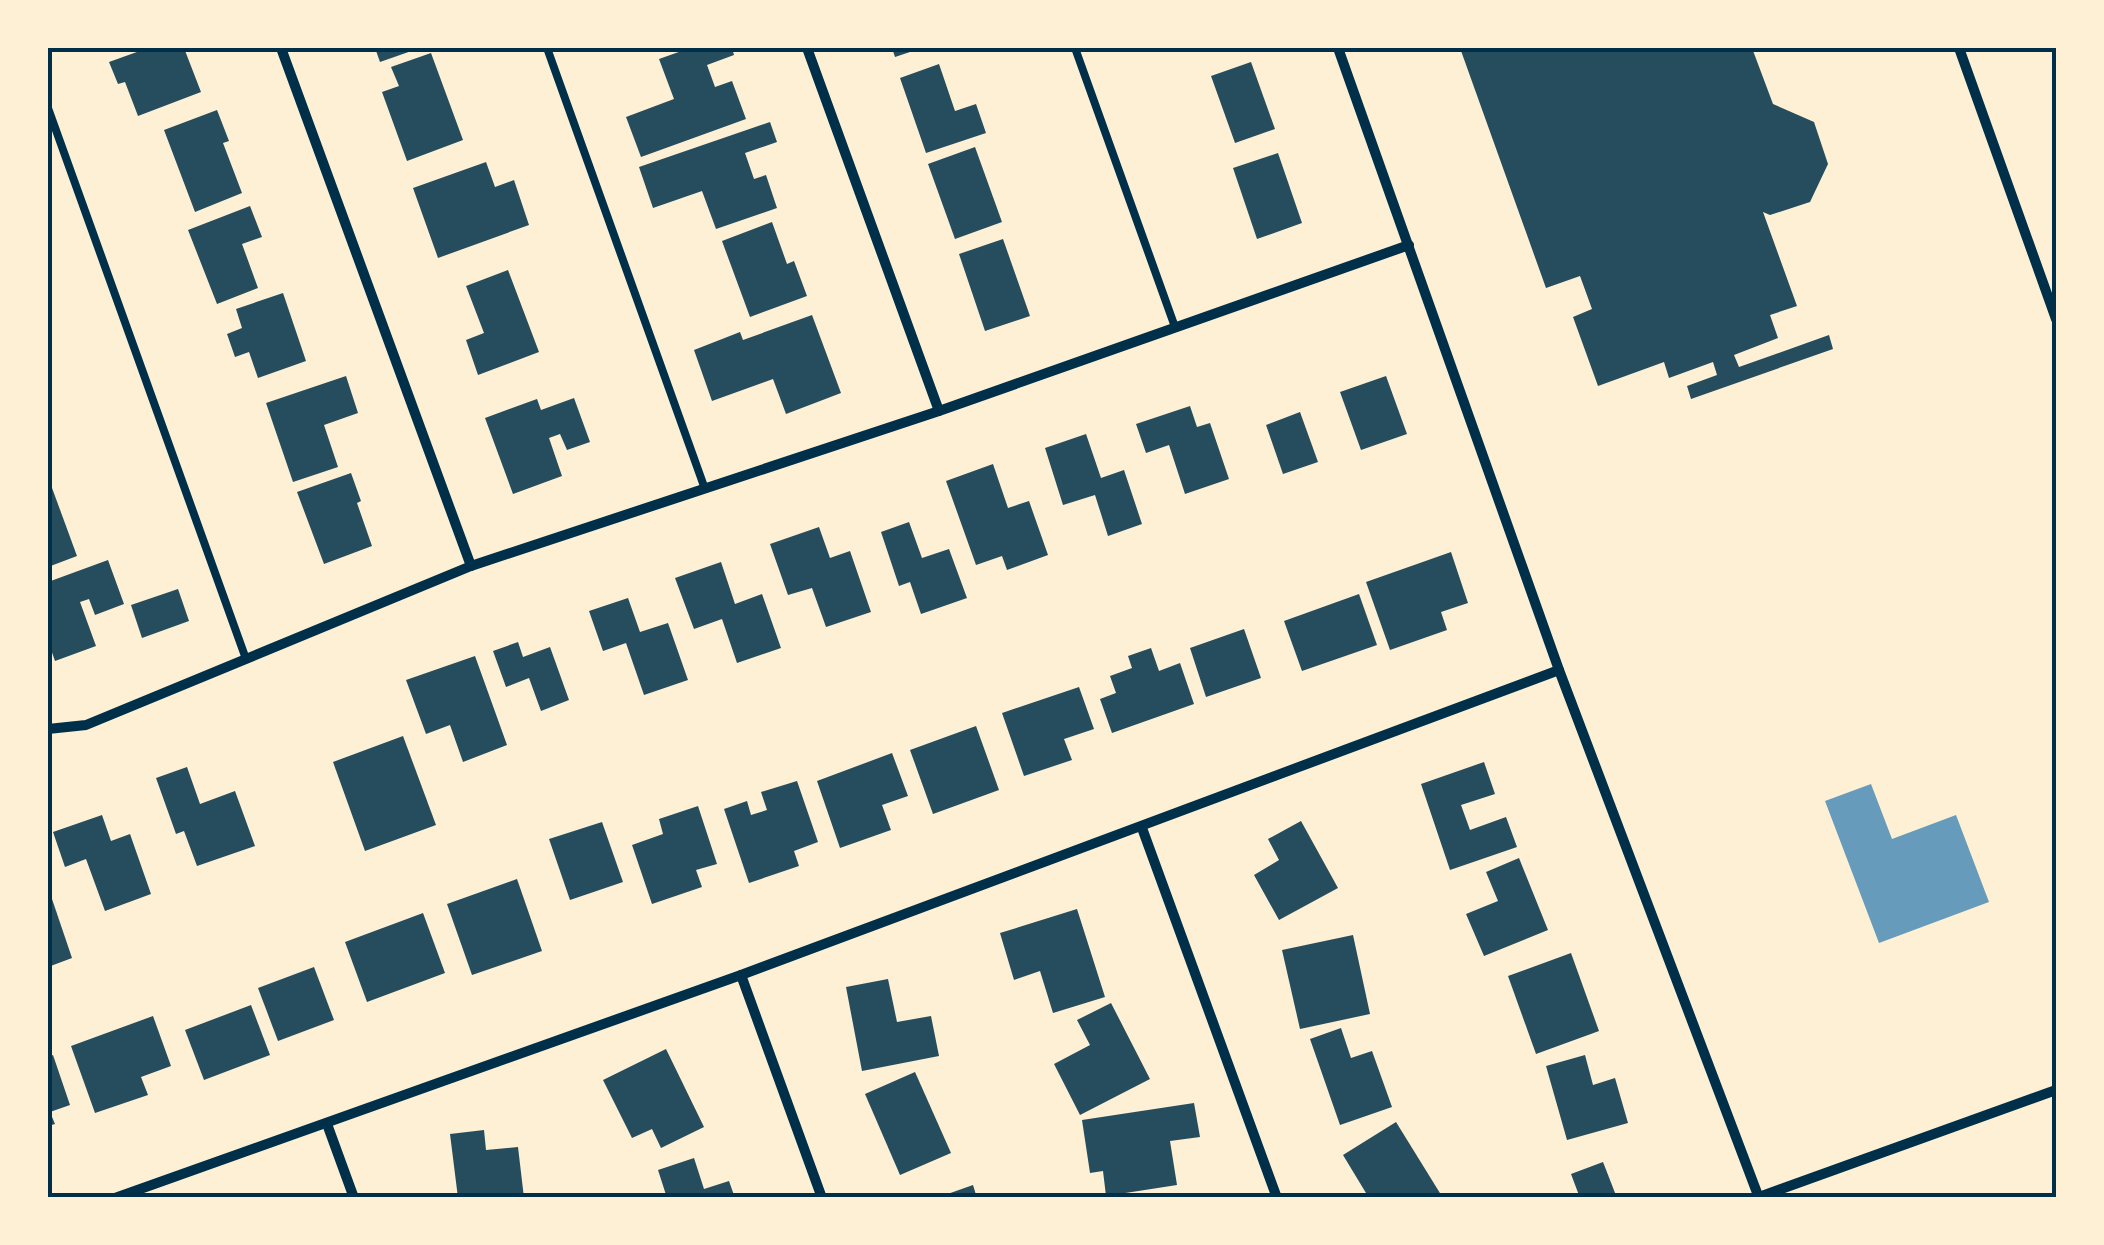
<svg xmlns="http://www.w3.org/2000/svg" width="2104" height="1245" viewBox="0 0 2104 1245" font-family="'Asap Condensed',sans-serif">
<style>
.water{fill:#669bbc}
.building{fill:#264d5e}
.lines{fill:none;stroke-linecap:round;stroke-linejoin:round}
.service{stroke:#003049;stroke-width:8}
.minor{stroke:#003049;stroke-width:10}
.neatline{fill:none;stroke:#003049;stroke-width:4}
</style>
<rect width="100%" height="100%" fill="#fdf0d5"/>
<!-- water -->
<polygon class="water" points="1871,784 1892,839 1956,815 1989,902 1879,943 1825,801"/>
<!-- building -->
<g class="building">
<polygon points="148,48 184,48 201,92 138,116 125,82 118,84 109,62"/>
<polygon points="375,48 420,48 380,62"/>
<polygon points="690,48 732,48 734,55 707,65 715,87 732,81 746,119 641,157 626,117 674,99 659,59"/>
<polygon points="892,48 922,48 895,57"/>
<polygon points="1460,48 1752,48 1773,104 1814,122 1828,164 1810,202 1770,215 1763,212 1797,306 1770,315 1778,338 1734,355 1739,367 1829,335 1833,349 1691,399 1687,386 1717,375 1713,362 1669,378 1664,362 1598,386 1573,317 1592,309 1580,276 1546,288"/>
<polygon points="431,53 463,140 407,161 382,92 399,86 391,67"/>
<polygon points="1251,62 1275,129 1235,143 1211,76"/>
<polygon points="939,64 955,111 976,104 986,133 926,153 900,78"/>
<polygon points="217,110 229,141 223,143 242,193 195,212 164,130"/>
<polygon points="770,122 777,142 745,153 754,179 766,175 777,208 716,229 702,191 653,208 639,167"/>
<polygon points="975,147 1002,222 955,239 928,164"/>
<polygon points="1278,153 1302,223 1257,239 1233,168"/>
<polygon points="486,162 495,187 514,180 529,225 438,258 413,188"/>
<polygon points="250,206 262,237 242,244 258,288 217,304 188,230"/>
<polygon points="772,222 787,264 794,261 807,296 750,317 722,241"/>
<polygon points="1003,239 1030,316 985,331 959,254"/>
<polygon points="508,270 539,352 478,375 466,340 484,333 466,286"/>
<polygon points="283,293 306,361 258,378 249,352 235,357 227,334 242,328 236,309"/>
<polygon points="812,315 841,393 786,414 773,379 712,401 694,350 740,332 743,340"/>
<polygon points="346,376 358,413 324,425 338,467 293,482 266,403"/>
<polygon points="1386,376 1407,434 1361,450 1340,392"/>
<polygon points="574,398 590,442 567,450 560,434 549,438 562,476 513,494 485,418 537,399 541,410"/>
<polygon points="1190,406 1197,427 1210,423 1229,479 1185,494 1169,445 1146,453 1136,424"/>
<polygon points="1300,412 1318,462 1283,474 1266,425"/>
<polygon points="1086,434 1101,478 1124,470 1142,524 1108,536 1095,495 1063,505 1045,448"/>
<polygon points="993,464 1008,508 1029,501 1048,555 1007,570 1002,556 976,565 946,481"/>
<polygon points="351,473 361,501 357,503 372,546 324,564 297,492"/>
<polygon points="48,477 77,556 48,567"/>
<polygon points="909,522 922,558 949,549 967,598 921,614 910,582 899,586 881,532"/>
<polygon points="819,527 830,558 850,551 871,612 826,627 812,588 788,595 770,544"/>
<polygon points="1451,552 1468,603 1441,612 1447,630 1390,650 1366,582"/>
<polygon points="108,560 124,604 95,615 89,599 80,602 96,646 55,661 48,641 48,582"/>
<polygon points="721,562 735,604 762,594 781,648 737,663 722,619 694,629 675,578"/>
<polygon points="178,589 189,621 142,638 131,605"/>
<polygon points="1359,594 1377,645 1302,671 1284,621"/>
<polygon points="628,598 640,632 668,623 688,680 644,695 626,643 603,651 589,611"/>
<polygon points="1244,629 1261,678 1206,697 1190,648"/>
<polygon points="518,642 523,657 550,647 569,700 541,711 529,678 506,687 493,651"/>
<polygon points="1151,648 1159,671 1180,663 1194,704 1112,733 1100,699 1116,693 1110,676 1132,668 1128,656"/>
<polygon points="475,656 507,745 463,762 450,725 426,734 406,680"/>
<polygon points="1079,687 1094,729 1064,739 1072,760 1024,776 1002,713"/>
<polygon points="976,726 999,790 933,814 910,750"/>
<polygon points="403,736 436,825 365,851 333,762"/>
<polygon points="892,753 908,796 882,805 891,830 840,848 817,781"/>
<polygon points="1484,762 1495,794 1461,805 1470,830 1506,817 1517,847 1450,870 1421,784"/>
<polygon points="187,767 200,804 235,791 255,846 197,866 184,831 176,834 156,778"/>
<polygon points="797,781 818,842 794,851 799,866 749,883 724,809 747,801 751,815 767,810 761,792"/>
<polygon points="698,806 717,864 696,870 702,887 652,904 632,845 663,834 659,819"/>
<polygon points="102,815 111,841 130,834 151,894 105,911 86,859 65,867 53,832"/>
<polygon points="1301,821 1338,888 1279,920 1254,875 1279,860 1268,839"/>
<polygon points="602,822 623,882 570,900 549,839"/>
<polygon points="1519,858 1548,930 1484,956 1466,914 1498,901 1486,872"/>
<polygon points="517,879 542,951 472,975 447,904"/>
<polygon points="52,899 72,958 48,967 48,900"/>
<polygon points="1077,909 1105,997 1053,1013 1040,971 1014,980 1000,933"/>
<polygon points="423,913 445,973 367,1002 345,942"/>
<polygon points="1353,935 1370,1014 1300,1029 1282,950"/>
<polygon points="1571,953 1599,1031 1536,1054 1508,976"/>
<polygon points="314,967 334,1020 278,1041 258,988"/>
<polygon points="888,979 897,1022 931,1016 939,1056 862,1071 846,987"/>
<polygon points="1111,1003 1150,1079 1080,1115 1054,1064 1090,1045 1077,1020"/>
<polygon points="251,1005 270,1055 204,1080 185,1030"/>
<polygon points="153,1016 171,1066 141,1077 148,1095 95,1113 71,1046"/>
<polygon points="1341,1028 1351,1058 1372,1051 1392,1107 1340,1125 1310,1039"/>
<polygon points="666,1049 704,1127 661,1148 652,1129 632,1138 603,1080"/>
<polygon points="53,1055 70,1105 50,1112 55,1124 48,1126 48,1057"/>
<polygon points="1585,1055 1593,1085 1615,1078 1628,1123 1567,1140 1546,1066"/>
<polygon points="915,1072 951,1153 900,1175 865,1094"/>
<polygon points="1194,1103 1200,1137 1170,1141 1177,1185 1106,1196 1103,1171 1090,1173 1082,1120"/>
<polygon points="1396,1122 1443,1198 1369,1198 1343,1155"/>
<polygon points="484,1130 486,1150 518,1147 524,1198 458,1198 450,1134"/>
<polygon points="694,1158 704,1189 729,1181 735,1198 667,1198 658,1170"/>
<polygon points="1603,1162 1617,1198 1580,1198 1571,1174"/>
<polygon points="973,1185 977,1198 939,1198 939,1197"/>
</g>
<g class="lines">
<!-- service -->
<g class="service">
<polyline points="547,48 705,489"/>
<polyline points="1075,48 1175,327"/>
<polyline points="48,108 246,659"/>
</g>
<!-- minor -->
<g class="minor">
<polyline points="281,48 471,566"/>
<polyline points="807,48 939,411"/>
<polyline points="1338,48 1559,670 1759,1198"/>
<polyline points="1959,48 2056,319"/>
<polyline points="48,729 86,725 471,566 939,411 1409,245"/>
<polyline points="1142,828 1277,1198"/>
<polyline points="741,975 822,1198"/>
<polyline points="327,1124 354,1198"/>
<polyline points="1759,1197 2056,1090"/>
<polyline points="115,1198 741,975 1559,670"/>
</g>
</g>
<!-- border -->
<rect width="2104" height="1245" fill="none" stroke="#fdf0d5" stroke-width="100"/>
<rect x="50" y="50" width="2004" height="1145" class="neatline"/>
</svg>
